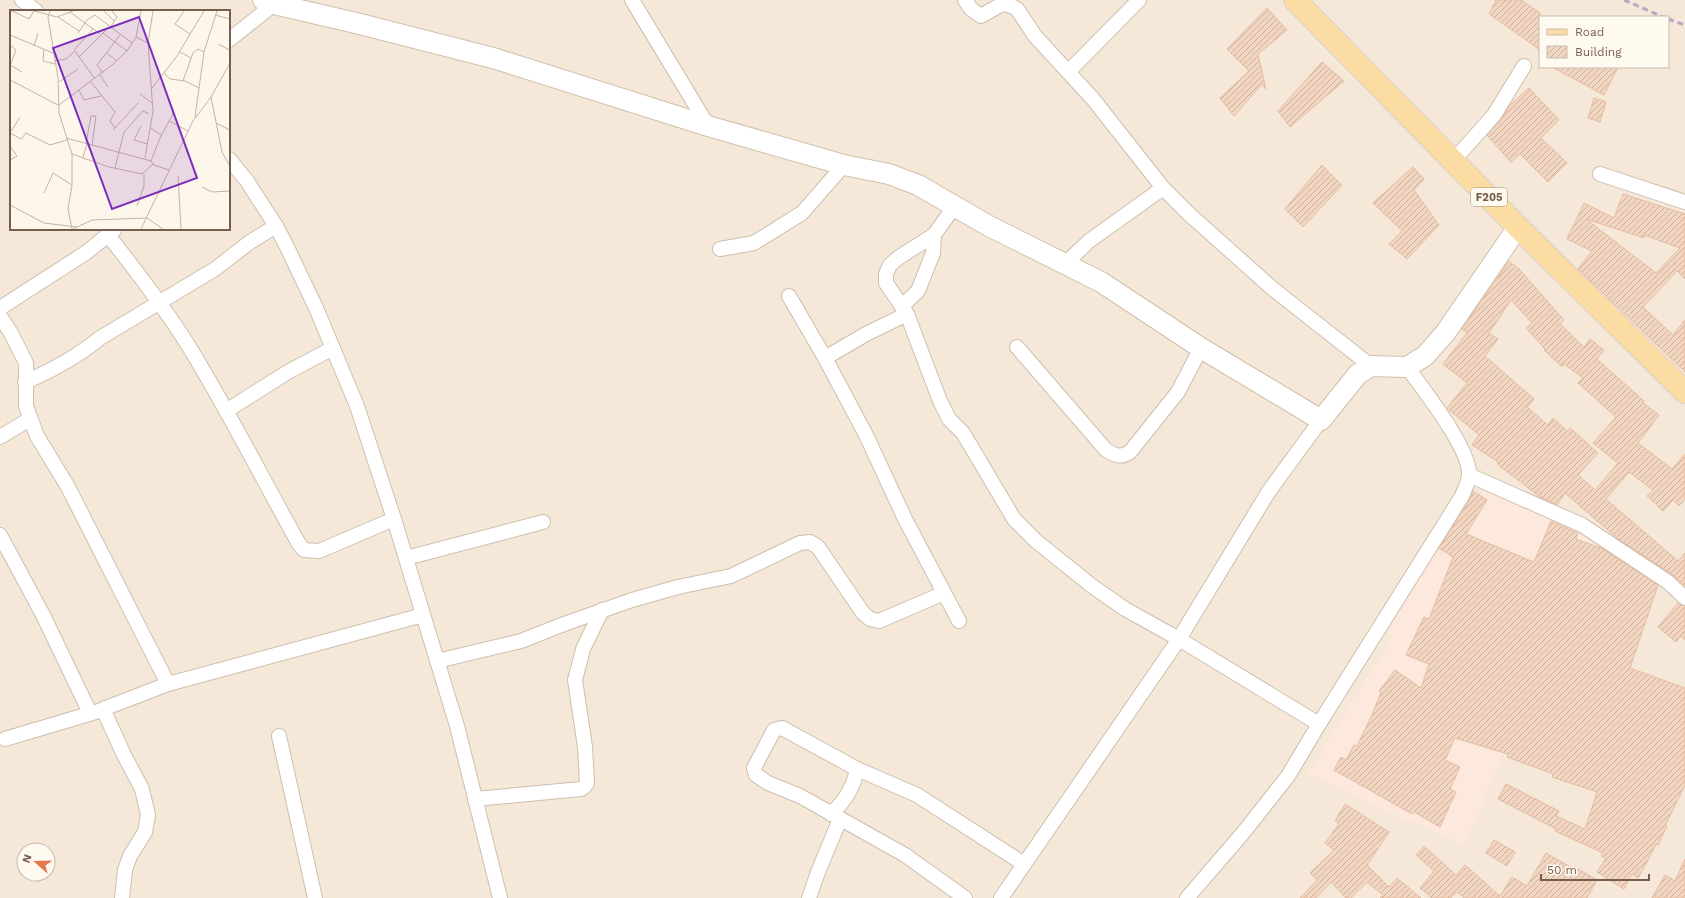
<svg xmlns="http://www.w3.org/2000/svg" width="1685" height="898" viewBox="0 0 1685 898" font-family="'Work Sans',sans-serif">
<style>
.residential{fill:#f5e8d8;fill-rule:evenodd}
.commercial{fill:#fde8de}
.building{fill:url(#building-hatch);stroke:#e5bda1;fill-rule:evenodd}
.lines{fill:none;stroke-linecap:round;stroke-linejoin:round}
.street-casing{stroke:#cfbeae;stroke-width:16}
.secondary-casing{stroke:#d2bfac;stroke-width:22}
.primary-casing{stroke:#d9d2cd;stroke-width:24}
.street{stroke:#fff;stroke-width:14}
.secondary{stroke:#fff;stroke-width:20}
.primary{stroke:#fbdda3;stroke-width:22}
.rail{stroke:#baa6c8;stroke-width:3;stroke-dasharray:6 4;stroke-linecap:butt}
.labels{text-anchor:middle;stroke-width:3;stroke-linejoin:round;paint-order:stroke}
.shield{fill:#fffaf0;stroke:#a08c7d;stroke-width:1}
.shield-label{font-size:11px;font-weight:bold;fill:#785d4c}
.inset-road{fill:none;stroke:#c4b4a6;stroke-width:1}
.view{fill:#7b2cbf;fill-opacity:0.15;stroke:#7b2cbf;stroke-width:2}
.inset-edge{fill:none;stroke:#785d4c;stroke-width:2}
</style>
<defs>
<pattern id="building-hatch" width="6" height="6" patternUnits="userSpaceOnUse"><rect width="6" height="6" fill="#f3d6c1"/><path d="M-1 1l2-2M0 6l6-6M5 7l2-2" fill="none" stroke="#cab19f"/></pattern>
</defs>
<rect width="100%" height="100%" fill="#fdf6ea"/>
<!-- residential -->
<path class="residential" d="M 0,0 L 1685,0 L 1685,898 L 0,898 ZM 11,11 L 229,11 L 229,229 L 11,229 ZM 1540,17 L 1668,17 L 1668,67 L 1540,67 ZM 24,850 L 48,850 L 48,874 L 24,874 Z"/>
<!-- commercial -->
<polygon class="commercial" points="1485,486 1590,536 1465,846 1308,774 1393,636 1386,631 1415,571 1428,549 1443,556"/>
<!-- building -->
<g class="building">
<polygon points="1496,0 1521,0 1540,13 1540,50 1489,14"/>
<polygon points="1267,8 1287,30 1258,54 1266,89 1262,84 1234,116 1220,98 1249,71 1227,49"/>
<polygon points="1322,62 1344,81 1290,127 1278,111"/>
<polygon points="1552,67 1618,67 1604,95"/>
<polygon points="1529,88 1559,120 1541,138 1567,163 1548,182 1520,154 1511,162 1487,135 1500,121 1510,105"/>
<polygon points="1594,98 1606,102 1600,122 1588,118"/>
<polygon points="1322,165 1342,185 1303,227 1285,209"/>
<polygon points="1413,167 1424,179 1414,190 1439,225 1407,259 1389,244 1402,231 1373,203"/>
<path d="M 1623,194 L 1685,214 L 1685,279 L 1677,271 L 1643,307 L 1673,335 L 1685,320 L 1685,372 L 1578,269 L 1592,251 L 1567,239 L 1584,203 L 1614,218 ZM 1586,219 L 1644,238 L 1644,235 L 1680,248 L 1656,273 Z"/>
<path d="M 1509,261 L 1520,270 L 1564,320 L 1560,324 L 1584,347 L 1590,339 L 1604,350 L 1597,359 L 1644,401 L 1642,402 L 1659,415 L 1638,443 L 1672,469 L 1685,454 L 1685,499 L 1679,506 L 1673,500 L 1663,511 L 1647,496 L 1653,490 L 1629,472 L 1606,499 L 1678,561 L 1685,553 L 1685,586 L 1673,575 L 1618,539 L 1565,493 L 1557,505 L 1540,497 L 1497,464 L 1498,462 L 1472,445 L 1479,435 L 1447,408 L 1467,383 L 1443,364 L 1467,333 L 1462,329 ZM 1511,300 L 1532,323 L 1526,328 L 1545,349 L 1544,350 L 1562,367 L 1564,364 L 1583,378 L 1578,383 L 1616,417 L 1593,443 L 1618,463 L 1595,490 L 1578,475 L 1598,453 L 1570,428 L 1567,431 L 1553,418 L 1548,425 L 1527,407 L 1534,399 L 1485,356 L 1498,339 L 1489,333 Z"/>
<polygon points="1473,491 1487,500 1466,534 1534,562 1551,521 1578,533 1576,539 1601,548 1658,585 1630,668 1685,688 1685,785 1665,826 1667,826 1658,845 1656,844 1646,864 1638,878 1632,874 1624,889 1597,872 1606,858 1601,856 1603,853 1555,831 1556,829 1498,799 1506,784 1559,811 1556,816 1585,829 1597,792 1552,777 1553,774 1507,757 1508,754 1455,738 1445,760 1460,767 1450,789 1456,792 1440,827 1414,812 1412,814 1334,770 1341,757 1346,760 1354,745 1357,746 1372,715 1381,692 1379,691 1395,670 1421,688 1429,664 1406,655 1424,617 1429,619 1453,557 1439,548 1469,501"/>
<polygon points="1678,603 1685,606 1685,640 1680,636 1676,642 1658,627"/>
<polygon points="1345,804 1389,832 1367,865 1389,887 1397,878 1421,898 1380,898 1383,895 1367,882 1351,898 1346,898 1331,882 1316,898 1300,898 1317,880 1310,873 1334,850 1325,843 1339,824 1335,821"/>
<polygon points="1494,840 1515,852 1507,866 1486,853"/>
<polygon points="1424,846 1456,875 1465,865 1500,896 1512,877 1527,886 1546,853 1576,870 1578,869 1597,880 1587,898 1464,898 1457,892 1451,898 1432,898 1420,888 1434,871 1416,855"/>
<polygon points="1685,859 1685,898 1652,898 1665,875 1675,881"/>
</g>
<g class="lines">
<!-- street casing -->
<g class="street-casing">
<g id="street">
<polyline points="22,0 36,11"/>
<polyline points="632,0 708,126"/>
<polyline points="965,0 971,9 981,16 1002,4 1009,5 1017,9 1035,36 1093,99 1163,188 1189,214 1273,289 1371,366"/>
<polyline points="229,40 274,4"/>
<polyline points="1069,71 1139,0"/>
<polyline points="229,159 247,181 276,226 286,245 316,308 357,406 394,519 457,726 500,898"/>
<polyline points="1454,160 1494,115 1524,66"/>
<polyline points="1600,174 1685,202"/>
<path d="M 108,235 C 136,271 164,307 188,345 C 228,410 262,478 299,544 L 304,550 L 319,551 L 394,519"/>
<polyline points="934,235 898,258 890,265 886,274 886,283 907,314 940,401 949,419 963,433 1014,519 1036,541 1092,586 1125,609 1179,639 1319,724"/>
<polyline points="720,249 754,243 802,213 844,165"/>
<polyline points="1065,264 1089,241 1163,188"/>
<polyline points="789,296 825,358 866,435 905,519 959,621"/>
<polyline points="902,306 918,291 933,253 934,235 954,207"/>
<polyline points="0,308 87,252 115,229"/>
<polyline points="0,316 11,333 26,363 26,406 37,436 68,487 168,684"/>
<path d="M 1017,347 L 1106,450 C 1116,456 1121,458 1130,452 L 1178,392 L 1201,348"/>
<polyline points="825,358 866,334 907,314"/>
<path d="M 25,382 C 53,370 77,357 100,338 L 215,269 L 250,242 L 276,226"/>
<polyline points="226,411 288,372 333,348"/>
<polyline points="0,437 30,419"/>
<polyline points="1469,475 1582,525 1668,582 1685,598"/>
<polyline points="0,535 43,615 90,713"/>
<polyline points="406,558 543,522"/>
<polyline points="437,661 521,641 564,624 632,600 678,587 731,576 800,543 810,542 818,547 863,613 870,619 879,621 944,593"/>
<polyline points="279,736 315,898"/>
<polyline points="5,739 99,711"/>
<polyline points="475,799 581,789 584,787 587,783 585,747 575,680 583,649 602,610"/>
<path d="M 831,814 C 844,802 854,787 857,769"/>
<polyline points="122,898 125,870 130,856 145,832 148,815 142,789 124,755 103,709 168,684 423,615"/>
<polyline points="809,898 818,872 840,819"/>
<polyline points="965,898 905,855 800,796 768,783 756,775 754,768 774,730 782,728 857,769 917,795 1024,864"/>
<polyline points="1001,898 1179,639 1269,491 1321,420"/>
<path d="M 1187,898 L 1243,833 L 1288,776 L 1319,724 L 1462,496 C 1464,490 1469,482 1469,475 C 1471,450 1423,389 1407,367"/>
</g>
</g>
<!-- secondary casing -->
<g class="secondary-casing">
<polyline id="secondary" points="263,0 274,4 356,23 493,58 708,126 844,165 889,174 918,185 989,226 1101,282 1201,348 1321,420 1358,374 1371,366 1407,367 1425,356 1446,332 1518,227"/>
</g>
<!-- primary casing -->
<g class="primary-casing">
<polyline id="primary" points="1295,0 1518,227 1685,392"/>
</g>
<!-- street -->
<use href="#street" class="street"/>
<!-- secondary -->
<use href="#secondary" class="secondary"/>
<!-- primary -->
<use href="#primary" class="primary"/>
<!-- rail -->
<g class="rail">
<polyline points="1624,0 1663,17"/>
<polyline points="1668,19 1685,25"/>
</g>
</g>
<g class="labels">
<!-- shield labels -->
<rect class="shield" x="1471" y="188" width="36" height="18" rx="3"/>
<g class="shield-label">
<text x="1489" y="201">F205</text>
</g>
</g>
<!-- overview -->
<g transform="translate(10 10)">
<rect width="220" height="220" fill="#fdf6ea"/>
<path class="inset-road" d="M 2,1 L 19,9 L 24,1M 24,1 L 47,7 L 63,1M 40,1 L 38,7 L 48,68 L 49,103 L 62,144 L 62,175 L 58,199 L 62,219M 94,1 L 104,11M 174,1 L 165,14 L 180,24M 60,2 L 90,24M 205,5 L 220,9M 48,7 L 69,21M 100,18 L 107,7 L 102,1M 68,23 L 77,10 L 85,5 L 122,33M 93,23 L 117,41M 0,25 L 43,43M 126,27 L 131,1M 208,34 L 220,40M 0,35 L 6,40 L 0,56M 24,36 L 28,23M 34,40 L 33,51 L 45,54M 64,40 L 83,19M 170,42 L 181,48M 97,43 L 107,51M 69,47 L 99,17M 44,51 L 56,49 L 65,41 L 85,69M 0,55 L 12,62M 93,63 L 87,55 L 110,25M 154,63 L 160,69 L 175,71 L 189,78M 90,65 L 98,77M 0,70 L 48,95M 173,71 L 183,43 L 188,39 L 194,42M 49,72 L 68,59M 81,72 L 105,102 L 100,111 L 105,118M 142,78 L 167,46 L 194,1M 69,80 L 74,90 L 91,86M 130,84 L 142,93M 201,87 L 212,142 L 220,156M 49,95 L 102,55 L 117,41 L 126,27 L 138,33M 185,107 L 194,42 L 207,1M 159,111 L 178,121M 206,113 L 220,120M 131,116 L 124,130 L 137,134M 141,118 L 151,125M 103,120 L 128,93M 0,123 L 11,129 L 16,123 L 40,135 L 57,130M 0,123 L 10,107M 56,128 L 141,151M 76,133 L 81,106 L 86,106 L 82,135M 0,136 L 7,146 L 0,150M 62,144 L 99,157 L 132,164 L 143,154M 73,147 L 77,134M 135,148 L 143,101 L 138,33 L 143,1M 105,158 L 114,122 L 133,101 L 139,104M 159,160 L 144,155 L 141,151 L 150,128 L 163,104 L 163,98M 168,166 L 171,219M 192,177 L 202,182 L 220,181M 34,183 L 43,163 L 62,175M 0,195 L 34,213 L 67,217M 127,196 L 134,176 L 134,164M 137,208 L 153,219M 63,219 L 82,210 L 137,208M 131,219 L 183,111 L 201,87 L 220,53"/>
<path class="view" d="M 129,7 L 187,168 L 102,199 L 43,38 Z"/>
<rect width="220" height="220" class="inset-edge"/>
</g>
<!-- legend -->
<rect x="1539" y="16" width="130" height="52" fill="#fffaf0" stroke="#c9bbae"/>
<rect x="1547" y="29" width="20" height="6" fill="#fbdda3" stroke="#c9bbae"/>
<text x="1575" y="36" font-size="12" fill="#785d4c">Road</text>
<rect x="1547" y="46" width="20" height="12" fill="url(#building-hatch)" stroke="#c9bbae"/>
<text x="1575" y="56" font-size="12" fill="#785d4c">Building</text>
<!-- north arrow -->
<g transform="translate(36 862) rotate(290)"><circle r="19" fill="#fffaf0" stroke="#c9bbae"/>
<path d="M0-3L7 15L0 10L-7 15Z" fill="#e7764f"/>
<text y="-6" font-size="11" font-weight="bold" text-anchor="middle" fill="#785d4c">N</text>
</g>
<!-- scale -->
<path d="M1541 874v6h108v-6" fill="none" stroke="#785d4c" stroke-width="2"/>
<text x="1547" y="874" font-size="12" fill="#785d4c" stroke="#fffaf0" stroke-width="3" paint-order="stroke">50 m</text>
</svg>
